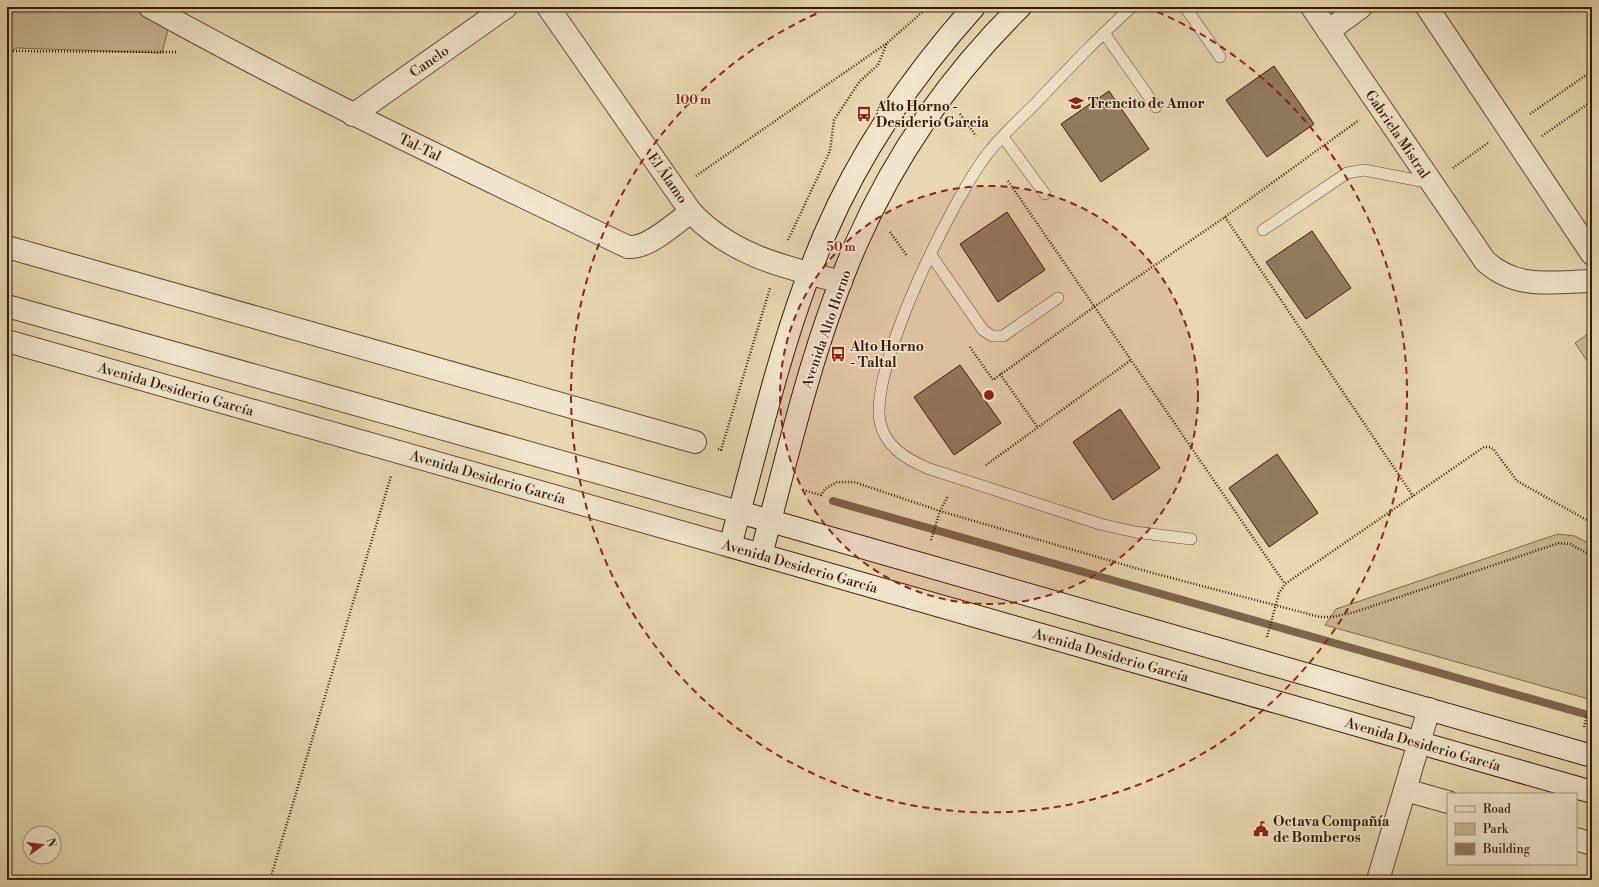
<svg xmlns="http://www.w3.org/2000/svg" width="1599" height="887" viewBox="0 0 1599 887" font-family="'Libre Bodoni',serif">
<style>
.green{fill:#cab794;stroke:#826850}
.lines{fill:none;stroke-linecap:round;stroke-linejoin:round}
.stream{stroke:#7e654e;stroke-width:8}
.building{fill:#947c62;stroke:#391a0d}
.service-casing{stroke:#654936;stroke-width:12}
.minor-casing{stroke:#654936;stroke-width:24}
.tertiary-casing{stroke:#654936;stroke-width:24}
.secondary-casing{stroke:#391a0d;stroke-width:24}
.path{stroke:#391a0d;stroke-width:2.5;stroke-dasharray:1 2;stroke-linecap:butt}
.service{stroke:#f0e5cc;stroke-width:11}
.minor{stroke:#f0e5cc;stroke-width:22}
.tertiary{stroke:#f0e5cc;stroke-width:22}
.secondary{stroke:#f0e5cc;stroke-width:22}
.ring{fill:none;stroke:#8f2418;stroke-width:2;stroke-dasharray:7 5}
.labels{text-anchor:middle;stroke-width:3;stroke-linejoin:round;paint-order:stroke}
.street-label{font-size:14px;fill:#391a0d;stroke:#f0e5cc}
.poi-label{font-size:14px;font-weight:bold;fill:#391a0d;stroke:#f0e5cc;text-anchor:start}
.centre{fill:#8f2418;stroke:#f0e5cc;stroke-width:2}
.ring-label{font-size:12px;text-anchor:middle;font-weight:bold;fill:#8f2418;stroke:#f0e5cc;stroke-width:3;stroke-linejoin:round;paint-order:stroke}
</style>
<rect width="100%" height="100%" fill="#e8d7b0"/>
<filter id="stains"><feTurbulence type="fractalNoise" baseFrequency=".005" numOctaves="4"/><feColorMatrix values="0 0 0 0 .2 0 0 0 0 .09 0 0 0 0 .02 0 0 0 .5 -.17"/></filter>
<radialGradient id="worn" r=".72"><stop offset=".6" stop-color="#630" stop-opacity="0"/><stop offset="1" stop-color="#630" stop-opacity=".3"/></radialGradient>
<!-- green -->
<g class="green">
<polygon points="7,7 133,7 169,26 162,53 17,48 7,53"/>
<polygon points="1592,331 1592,368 1575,343"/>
<polygon points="1558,534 1575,536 1592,545 1592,700 1325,625 1336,609"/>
</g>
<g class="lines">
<!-- stream -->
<polyline class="stream" points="833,501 1592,716"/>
</g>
<!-- building -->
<g class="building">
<polygon points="1274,66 1314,124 1267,157 1226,100"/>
<polygon points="1109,91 1149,149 1101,182 1061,124"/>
<polygon points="1007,212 1045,270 998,302 960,244"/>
<polygon points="1312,231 1351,288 1306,319 1266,262"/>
<polygon points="960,365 1001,423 954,455 914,397"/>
<polygon points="1120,409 1160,468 1113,500 1073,442"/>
<polygon points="1277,454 1318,513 1269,547 1229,488"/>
</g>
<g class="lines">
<!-- service casing -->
<g class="service-casing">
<g id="service">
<path d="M 1132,7 C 1098,37 1067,70 1036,103 C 1020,119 1002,135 988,153 C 953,198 869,367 880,422 C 885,446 906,459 927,468 L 1100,524 L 1135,532 L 1191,539"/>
<polyline points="1185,7 1220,57"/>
<polyline points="1104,33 1156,107"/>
<polyline points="1003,137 1045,194"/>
<polyline points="1263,230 1347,173 1364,170 1431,183"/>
<polyline points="931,255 983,330 992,336 1003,336 1058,298"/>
</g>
</g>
<!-- minor casing -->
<g class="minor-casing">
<g id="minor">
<path d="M 150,7 C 306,94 467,170 628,247 C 648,249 675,223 691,212"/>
<path d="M 548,7 L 691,212 C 732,256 785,267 841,282"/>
<path d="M 1312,7 L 1485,261 C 1517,290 1552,282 1592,281"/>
<polyline points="1427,7 1592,254"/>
<polyline points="1328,31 1361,7"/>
<polyline points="353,115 506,7"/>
<polyline points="7,247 695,442"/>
<polyline points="1405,790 1448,802"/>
<polyline points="1576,839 1592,844"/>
<polyline points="1378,880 1429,709"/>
</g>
</g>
<!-- tertiary casing -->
<g class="tertiary-casing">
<g id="tertiary">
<polyline points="7,306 739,512"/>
<polyline points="7,341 730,546"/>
</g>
</g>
<!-- secondary casing -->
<g class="secondary-casing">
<g id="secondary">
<path d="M 974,7 C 914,74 861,150 825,234 C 782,334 759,442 730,546 L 1592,792"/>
<polyline points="739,512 1592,756"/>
<path d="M 761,555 C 789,450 813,342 857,242 C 896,154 952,74 1020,7"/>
</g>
</g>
<!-- path -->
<g class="path">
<polyline points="7,51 176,52"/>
<polyline points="960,114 976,136"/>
<polyline points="1530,114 1592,71"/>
<polyline points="1542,136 1592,101"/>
<polyline points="1453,168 1488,143"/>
<polyline points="696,176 887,43"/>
<polyline points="1008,181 1285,584"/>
<polyline points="1225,217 1413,496"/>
<polyline points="890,232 907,256"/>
<polyline points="788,240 830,151 834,120 860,81 878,65 887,43 928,7"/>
<polyline points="970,347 993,380 1094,307 1225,217 1359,120"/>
<polyline points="1000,374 1038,428"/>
<polyline points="718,449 721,450 770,288"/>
<polyline points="986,465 1131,360"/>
<polyline points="803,490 821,495 825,489 837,482 854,482 940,511 1149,572 1320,617 1332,617 1355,612 1559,543 1570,544 1592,556"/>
<polyline points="931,540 940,511 948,496"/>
<polyline points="1267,637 1279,593 1285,584 1484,447 1490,447 1494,450 1517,481 1592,523"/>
<polyline points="1584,727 1592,696"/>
<polyline points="270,880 391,476"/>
</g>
<!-- service -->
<use href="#service" class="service"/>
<!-- minor -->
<use href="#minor" class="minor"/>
<!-- tertiary -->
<use href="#tertiary" class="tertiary"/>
<!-- secondary -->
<use href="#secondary" class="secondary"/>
</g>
<!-- distance rings -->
<circle cx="989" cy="395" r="209" fill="#8f2418" fill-opacity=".12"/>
<g class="ring">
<circle cx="989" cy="395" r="209"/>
<path d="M1146 7A418 418 0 1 1 832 7"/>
</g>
<!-- icons -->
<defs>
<g id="school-bare" transform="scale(1.2)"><path d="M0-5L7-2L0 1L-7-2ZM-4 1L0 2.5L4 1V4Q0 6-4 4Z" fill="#8f2418" stroke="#f0e5cc" stroke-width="2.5" paint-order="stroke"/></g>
<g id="bus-bare" transform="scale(1.2)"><path d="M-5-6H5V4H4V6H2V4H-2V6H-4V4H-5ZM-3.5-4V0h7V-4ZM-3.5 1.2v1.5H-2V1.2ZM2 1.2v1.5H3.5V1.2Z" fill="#8f2418" stroke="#f0e5cc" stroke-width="2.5" paint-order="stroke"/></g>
<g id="civic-bare" transform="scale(1.2)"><path d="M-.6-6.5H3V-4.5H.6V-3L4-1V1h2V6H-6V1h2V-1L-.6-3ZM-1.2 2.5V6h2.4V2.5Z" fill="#8f2418" stroke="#f0e5cc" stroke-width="2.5" paint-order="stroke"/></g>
</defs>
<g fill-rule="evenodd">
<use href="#school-bare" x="1076" y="103"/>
<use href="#bus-bare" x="864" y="114"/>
<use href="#bus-bare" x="838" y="354"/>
<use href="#civic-bare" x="1261" y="829"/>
</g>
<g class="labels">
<!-- street labels -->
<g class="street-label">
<text transform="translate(429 61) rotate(-35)" y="5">Canelo</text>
<text transform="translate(1398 134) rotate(56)" y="5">Gabriela Mistral</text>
<text transform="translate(420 147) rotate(26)" y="5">Tal-Tal</text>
<text transform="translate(668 178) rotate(55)" y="5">El Álamo</text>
<text transform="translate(826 329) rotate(-71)" y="5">Avenida Alto Horno</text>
<text transform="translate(176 389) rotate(16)" y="5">Avenida Desiderio García</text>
<text transform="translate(488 477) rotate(16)" y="5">Avenida Desiderio García</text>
<text transform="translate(800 566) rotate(16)" y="5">Avenida Desiderio García</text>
<text transform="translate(1111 655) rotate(16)" y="5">Avenida Desiderio García</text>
<text transform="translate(1423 744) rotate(16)" y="5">Avenida Desiderio García</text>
</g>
<!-- poi labels -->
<g class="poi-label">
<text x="1088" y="108">Trencito de Amor</text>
<text x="876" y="111">Alto Horno -<tspan x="876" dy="16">Desiderio Garcia</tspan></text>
<text x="850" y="351">Alto Horno<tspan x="850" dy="16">- Taltal</tspan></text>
<text x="1273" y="826">Octava Compañía<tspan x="1273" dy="16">de Bomberos</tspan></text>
</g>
</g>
<circle cx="989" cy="395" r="6" class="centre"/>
<g class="ring-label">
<text x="693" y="104">100 m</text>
<text x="841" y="251">50 m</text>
</g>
<!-- margin -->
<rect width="1599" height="887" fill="none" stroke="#e8d7b0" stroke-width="24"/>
<rect x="8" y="8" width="1583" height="871" fill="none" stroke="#391a0d" stroke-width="2"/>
<rect x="12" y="12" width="1575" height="863" fill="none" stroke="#391a0d"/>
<!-- legend -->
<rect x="1447" y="793" width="130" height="72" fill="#f0e5cc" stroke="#a79480"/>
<rect x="1455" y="806" width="20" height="6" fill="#f0e5cc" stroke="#a79480"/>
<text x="1483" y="813" font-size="12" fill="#391a0d">Road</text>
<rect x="1455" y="823" width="20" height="12" fill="#cab794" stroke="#a79480"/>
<text x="1483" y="833" font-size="12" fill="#391a0d">Park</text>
<rect x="1455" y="843" width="20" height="12" fill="#947c62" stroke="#a79480"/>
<text x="1483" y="853" font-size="12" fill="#391a0d">Building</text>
<!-- north arrow -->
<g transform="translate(42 845) rotate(75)"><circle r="19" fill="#f0e5cc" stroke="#a79480"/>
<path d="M0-3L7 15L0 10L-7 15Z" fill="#8f2418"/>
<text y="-6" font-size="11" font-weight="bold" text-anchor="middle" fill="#391a0d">N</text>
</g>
<rect width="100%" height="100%" filter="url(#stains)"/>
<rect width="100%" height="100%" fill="url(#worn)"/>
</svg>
